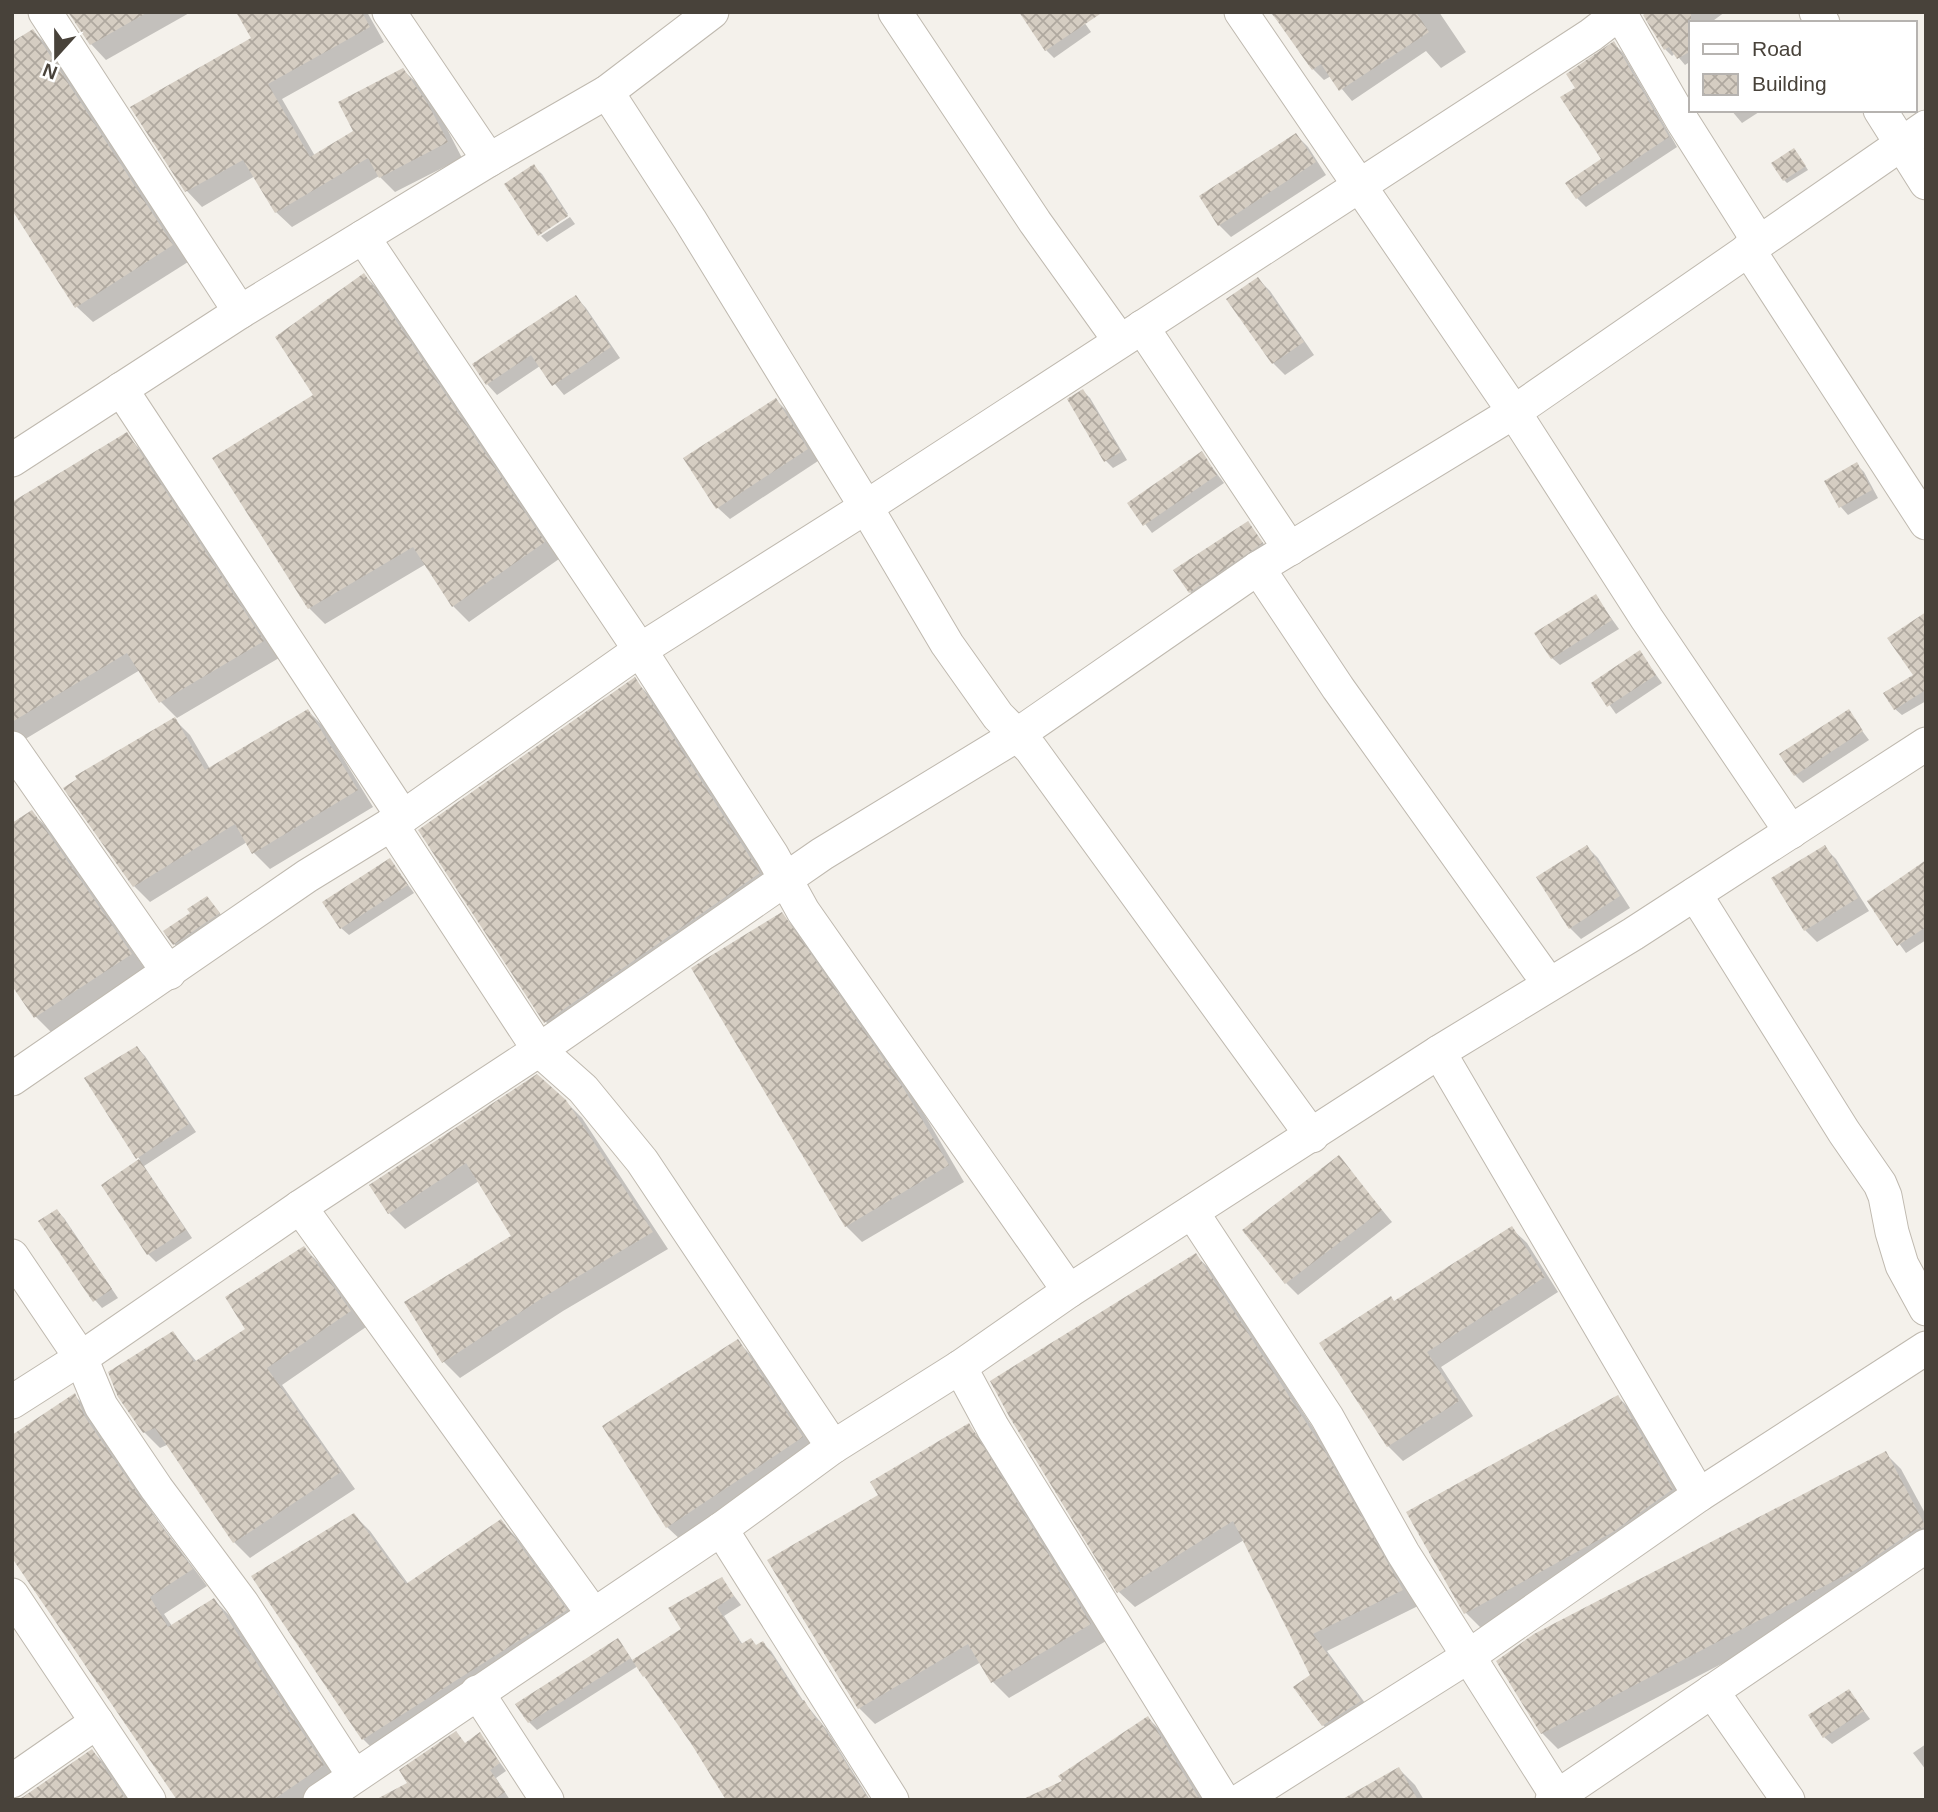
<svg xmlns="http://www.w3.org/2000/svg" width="1938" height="1812" viewBox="0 0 1938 1812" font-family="Arial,sans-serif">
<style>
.shadow{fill:#0003}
.building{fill:url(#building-cross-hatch)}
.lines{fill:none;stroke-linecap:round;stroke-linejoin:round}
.minor-casing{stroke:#bfb9af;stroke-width:35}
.minor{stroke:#fff;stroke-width:33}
</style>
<defs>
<pattern id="building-cross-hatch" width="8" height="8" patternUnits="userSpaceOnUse" patternTransform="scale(1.75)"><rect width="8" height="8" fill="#d5cdc2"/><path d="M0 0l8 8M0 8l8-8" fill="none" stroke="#afa89f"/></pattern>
</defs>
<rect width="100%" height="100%" fill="#f4f1eb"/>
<!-- shadow -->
<g class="shadow">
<polygon points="72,12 191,12 106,60 91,44"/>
<polygon points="238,12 367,12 384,42 282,99 315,156 356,131 403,70 419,85 443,121 462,158 395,192 379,176 292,227 276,212 255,176 202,207 187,191 132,108 253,39"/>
<polygon points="1077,12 1091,32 1054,58 1046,50"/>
<polygon points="1270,12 1439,12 1466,52 1441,68 1426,51 1352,101 1331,76 1324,80 1313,69 1285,29"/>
<polygon points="1650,12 1725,12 1710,23 1691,23 1691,61 1685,65 1675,53 1672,56 1665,49"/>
<polygon points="33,31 49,47 188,262 93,322 77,307"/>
<polygon points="1614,44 1623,53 1677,147 1586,207 1577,198 1603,160 1577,88"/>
<polygon points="1731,110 1757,110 1759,112 1742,123"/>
<polygon points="1296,135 1308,147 1326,175 1231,237 1219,225"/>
<polygon points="1797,153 1808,170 1787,183 1784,180"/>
<polygon points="534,167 542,174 568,214 539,233"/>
<polygon points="570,217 575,224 547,242 541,236"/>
<polygon points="364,275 380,291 559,559 469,622 453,606 426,564 325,624 309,608 315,396"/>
<polygon points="1258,279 1270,291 1314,355 1285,375 1273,363"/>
<polygon points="576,297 586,308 620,358 564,395 540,366 497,395 487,384"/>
<polygon points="1083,391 1090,398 1127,460 1113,468 1106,461"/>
<polygon points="776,400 788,412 818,461 730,519 718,508"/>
<polygon points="126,435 142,451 279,658 177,718 161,702 140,670 12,747 12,504"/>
<polygon points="1201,453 1224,483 1152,533 1130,504"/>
<polygon points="1856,464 1864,472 1878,498 1848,515 1841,507 1826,481"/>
<polygon points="1248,523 1269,551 1197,599 1190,592"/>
<polygon points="1596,597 1619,629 1560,665 1552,658"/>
<polygon points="1926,614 1926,701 1902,715 1895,709 1916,675"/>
<polygon points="1640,653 1662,683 1616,714 1594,683"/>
<polygon points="634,680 650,696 775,890 562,1038 546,1022"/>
<polygon points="308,711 324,727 373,807 270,869 254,853 247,842 150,902 134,886 66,789 174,719 190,735 210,769"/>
<polygon points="1848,712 1869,740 1803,783 1795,775"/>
<polygon points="31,812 47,827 146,970 51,1032 35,1016"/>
<polygon points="1587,847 1598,858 1630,908 1581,939 1570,928"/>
<polygon points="1824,847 1836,859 1869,911 1817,942 1805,930"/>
<polygon points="390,860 414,893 349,935 341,928"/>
<polygon points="1926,862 1926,940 1906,953 1869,902"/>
<polygon points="214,906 226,921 182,951 174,944"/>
<polygon points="781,914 797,930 920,1107 964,1182 862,1242 846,1226"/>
<polygon points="137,1048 145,1056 196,1132 144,1166 192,1238 156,1262 148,1254 103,1185 140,1160 86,1079"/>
<polygon points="565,1101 582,1118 668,1249 563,1311 460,1378 444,1362 406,1302 513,1237 479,1181 405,1229 389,1213 372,1185"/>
<polygon points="1339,1158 1392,1222 1298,1295 1286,1283"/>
<polygon points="57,1211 64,1218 118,1298 102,1308 95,1300"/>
<polygon points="1512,1229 1527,1243 1558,1292 1441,1367 1473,1416 1403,1461 1388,1446 1321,1343 1395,1303"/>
<polygon points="304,1248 320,1264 366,1327 282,1385 355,1489 250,1558 234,1542 169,1444 160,1448 144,1432 173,1333 197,1362 247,1330"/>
<polygon points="1196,1256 1212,1271 1339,1468 1418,1606 1327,1651 1376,1718 1339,1741 1323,1725 1312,1675 1244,1540 1135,1607 1119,1592"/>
<polygon points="738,1342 754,1358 818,1454 683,1542 667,1527"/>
<polygon points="74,1395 90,1411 101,1435 157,1519 207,1586 164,1614 172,1626 214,1600 230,1616 339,1782 312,1800 179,1800"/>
<polygon points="1618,1397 1634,1413 1688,1506 1482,1629 1466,1613"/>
<polygon points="968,1426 984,1442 1106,1641 1009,1698 993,1682 981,1662 875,1724 859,1708 880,1496"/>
<polygon points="1885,1453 1901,1469 1926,1515 1926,1550 1873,1585 1558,1749 1542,1733"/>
<polygon points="354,1515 370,1531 409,1585 501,1522 517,1538 581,1627 379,1755 363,1739 254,1576"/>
<polygon points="722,1580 741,1605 724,1616 743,1645 757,1647 762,1643 771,1651 804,1702 827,1730 870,1800 728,1800 693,1744 638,1666 537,1730 529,1722 617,1640 633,1661 683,1630"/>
<polygon points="1849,1691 1870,1719 1832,1744 1824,1737"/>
<polygon points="1148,1718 1163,1733 1204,1800 1026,1800 1064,1782"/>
<polygon points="480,1735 506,1771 496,1778 510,1800 404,1800"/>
<polygon points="1926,1744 1926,1770 1913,1753"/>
<polygon points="92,1751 108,1767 129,1800 19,1800"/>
<polygon points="1399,1769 1415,1785 1424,1800 1345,1800"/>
</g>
<!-- building -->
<g class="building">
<polygon points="68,12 148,12 90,45"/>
<polygon points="236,12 362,12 370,27 268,84 310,157 353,131 338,102 403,68 428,104 448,142 379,178 368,158 275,213 243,160 185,192 130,107 251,38"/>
<polygon points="1019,12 1103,12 1045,51"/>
<polygon points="1271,12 1416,12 1429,32 1339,91 1321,64 1312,70"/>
<polygon points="1647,12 1691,12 1691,51 1677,59 1669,47 1664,50 1643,15"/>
<polygon points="33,29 173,245 75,308 12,210 12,42"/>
<polygon points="1614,41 1669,137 1576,199 1565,183 1601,159 1560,97 1575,88 1566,74"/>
<polygon points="1296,133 1316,162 1218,226 1199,196"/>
<polygon points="1794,148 1806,166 1783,181 1771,163"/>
<polygon points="534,164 568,216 538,236 504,184"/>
<polygon points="364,273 545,542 452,607 413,547 308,609 212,458 313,395 275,337"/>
<polygon points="1258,277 1304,342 1272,364 1226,299"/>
<polygon points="576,295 611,347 552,386 531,355 486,385 472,364"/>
<polygon points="1083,389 1121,452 1104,462 1067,399"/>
<polygon points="776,398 808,449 716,509 683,458"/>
<polygon points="127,432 264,641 159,703 127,653 12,722 12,502"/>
<polygon points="1202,451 1217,475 1143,526 1127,503"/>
<polygon points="1857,462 1872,490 1839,508 1824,481"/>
<polygon points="1248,521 1263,543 1189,593 1173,570"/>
<polygon points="1596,594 1612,620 1551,659 1534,633"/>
<polygon points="1926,612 1926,693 1924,691 1894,710 1883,693 1913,675 1887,638"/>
<polygon points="1640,650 1656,675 1607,707 1591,683"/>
<polygon points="635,677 760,873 544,1023 418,830"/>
<polygon points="308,709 358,790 252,854 235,824 133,887 63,788 77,779 75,776 175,717 205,770"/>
<polygon points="1849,709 1863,731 1794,776 1779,754"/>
<polygon points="32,810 132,954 34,1018 12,986 12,823"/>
<polygon points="1587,845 1620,896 1569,929 1536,877"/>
<polygon points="1825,845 1858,898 1804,931 1771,878"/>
<polygon points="390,858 408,885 340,929 322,902"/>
<polygon points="1926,860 1926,927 1897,946 1867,901"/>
<polygon points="207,896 220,913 173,945 163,931 190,913 187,909"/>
<polygon points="782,912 904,1089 949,1165 845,1227 691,968"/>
<polygon points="137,1046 189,1124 136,1159 84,1078"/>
<polygon points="537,1074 566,1100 653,1232 547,1295 442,1363 404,1302 511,1236 466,1163 388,1214 369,1185"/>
<polygon points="1339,1155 1382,1210 1285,1284 1242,1230"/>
<polygon points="139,1159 186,1230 147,1255 101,1185"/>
<polygon points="57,1209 112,1289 93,1302 38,1221"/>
<polygon points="1512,1226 1545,1277 1427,1352 1459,1401 1387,1447 1319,1343 1391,1296 1394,1301"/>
<polygon points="304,1246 351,1311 267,1368 341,1472 233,1543 155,1428 143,1433 118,1397 108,1372 173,1331 194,1362 245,1329 225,1297"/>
<polygon points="1196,1253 1324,1450 1403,1590 1313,1634 1361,1701 1322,1726 1293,1687 1310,1675 1233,1521 1117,1593 1010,1418 990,1381"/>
<polygon points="738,1339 803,1437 666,1528 602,1426"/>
<polygon points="75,1393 85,1417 142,1500 193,1569 150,1597 168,1627 214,1598 324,1765 273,1800 177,1800 12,1558 12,1435"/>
<polygon points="1618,1395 1673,1489 1613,1532 1464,1614 1406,1512"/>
<polygon points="969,1423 1091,1624 991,1683 968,1644 858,1709 767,1560 878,1495 870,1482"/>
<polygon points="1886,1451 1926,1527 1915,1530 1857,1569 1541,1734 1496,1661 1534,1634"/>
<polygon points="354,1513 406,1584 501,1519 567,1610 362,1740 251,1576"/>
<polygon points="722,1577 734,1596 717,1607 741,1644 751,1638 756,1645 763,1641 802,1701 804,1700 817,1721 819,1720 869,1800 726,1800 692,1745 644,1676 643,1677 632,1660 681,1629 668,1608"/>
<polygon points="618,1638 631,1658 528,1723 515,1704"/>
<polygon points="1849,1689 1864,1711 1823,1738 1808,1715"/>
<polygon points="1148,1716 1200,1800 1021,1800 1062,1781 1058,1776"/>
<polygon points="456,1731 465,1743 480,1732 500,1763 490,1770 505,1792 493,1800 375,1800 407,1783 399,1770"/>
<polygon points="92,1749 126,1800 15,1800 23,1797"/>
<polygon points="1399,1767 1418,1800 1341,1800"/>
</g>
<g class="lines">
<!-- minor casing -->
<g class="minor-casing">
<g id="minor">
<polyline points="45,12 240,312"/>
<polyline points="389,12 489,160"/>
<polyline points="895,12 1035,222 1120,341"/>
<polyline points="1241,12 1514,412 1647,619 1791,832"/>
<polyline points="1816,12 1823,23"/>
<polyline points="1620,13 1683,122 1759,242"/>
<polyline points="607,92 690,220 866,507 947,644 998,716 1031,749 1312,1136"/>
<polyline points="1880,110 1926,183"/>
<polyline points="363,237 640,650 772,855 803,911 1069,1291"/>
<polyline points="1748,249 1926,523"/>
<polyline points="1142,327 1290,549"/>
<polyline points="121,389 403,817"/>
<polyline points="12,460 240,312 489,160 607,92 712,12"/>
<polyline points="1258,568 1338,688 1549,984"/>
<polyline points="12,748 169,973"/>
<polyline points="391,824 539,1050 583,1089 642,1161 833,1447"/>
<polyline points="1695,894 1844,1132 1880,1184 1885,1196 1892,1232 1902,1265 1926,1309"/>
<polyline points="1439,1052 1699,1495"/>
<polyline points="12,1079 307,876 403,817 640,650 866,507 1591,35 1621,12"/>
<polyline points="300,1207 593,1614"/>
<polyline points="1192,1212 1327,1417 1403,1553 1557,1796"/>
<polyline points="12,1256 81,1358 101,1406 157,1489 242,1603 354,1776"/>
<polyline points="960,1367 993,1428 1223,1800"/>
<polyline points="12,1402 81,1358 300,1207 539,1050 822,854 1017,735 1258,568 1514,412 1926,127"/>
<polyline points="721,1529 892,1800"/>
<polyline points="12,1595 149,1800"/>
<polyline points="1712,1691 1788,1800"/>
<polyline points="477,1692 547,1800"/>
<polyline points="12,1781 97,1722"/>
<polyline points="320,1800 721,1529 833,1447 960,1367 1069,1291 1439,1052 1633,934 1926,744"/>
<polyline points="1241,1800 1469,1656 1699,1495 1926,1348"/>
<polyline points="1552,1800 1926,1546"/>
</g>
</g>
<!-- minor -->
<use href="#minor" class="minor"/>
</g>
<!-- border -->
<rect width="1938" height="1812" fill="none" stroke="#48423a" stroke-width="28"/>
<!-- legend -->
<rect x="1689" y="21" width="228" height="91" fill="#ffffff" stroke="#b6b3b0" stroke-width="2"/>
<rect x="1703" y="44" width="35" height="10" fill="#ffffff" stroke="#b6b3b0" stroke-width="2"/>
<text x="1752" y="56" font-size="21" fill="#48423a">Road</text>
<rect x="1703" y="74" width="35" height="21" fill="url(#building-cross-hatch)" stroke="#b6b3b0" stroke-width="2"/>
<text x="1752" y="91" font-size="21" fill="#48423a">Building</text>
<!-- north arrow -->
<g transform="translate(56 56) rotate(201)" stroke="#ffffff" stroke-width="5" paint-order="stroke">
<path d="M0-5L12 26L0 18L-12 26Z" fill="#48423a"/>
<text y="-10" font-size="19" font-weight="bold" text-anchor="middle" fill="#48423a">N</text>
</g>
</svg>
